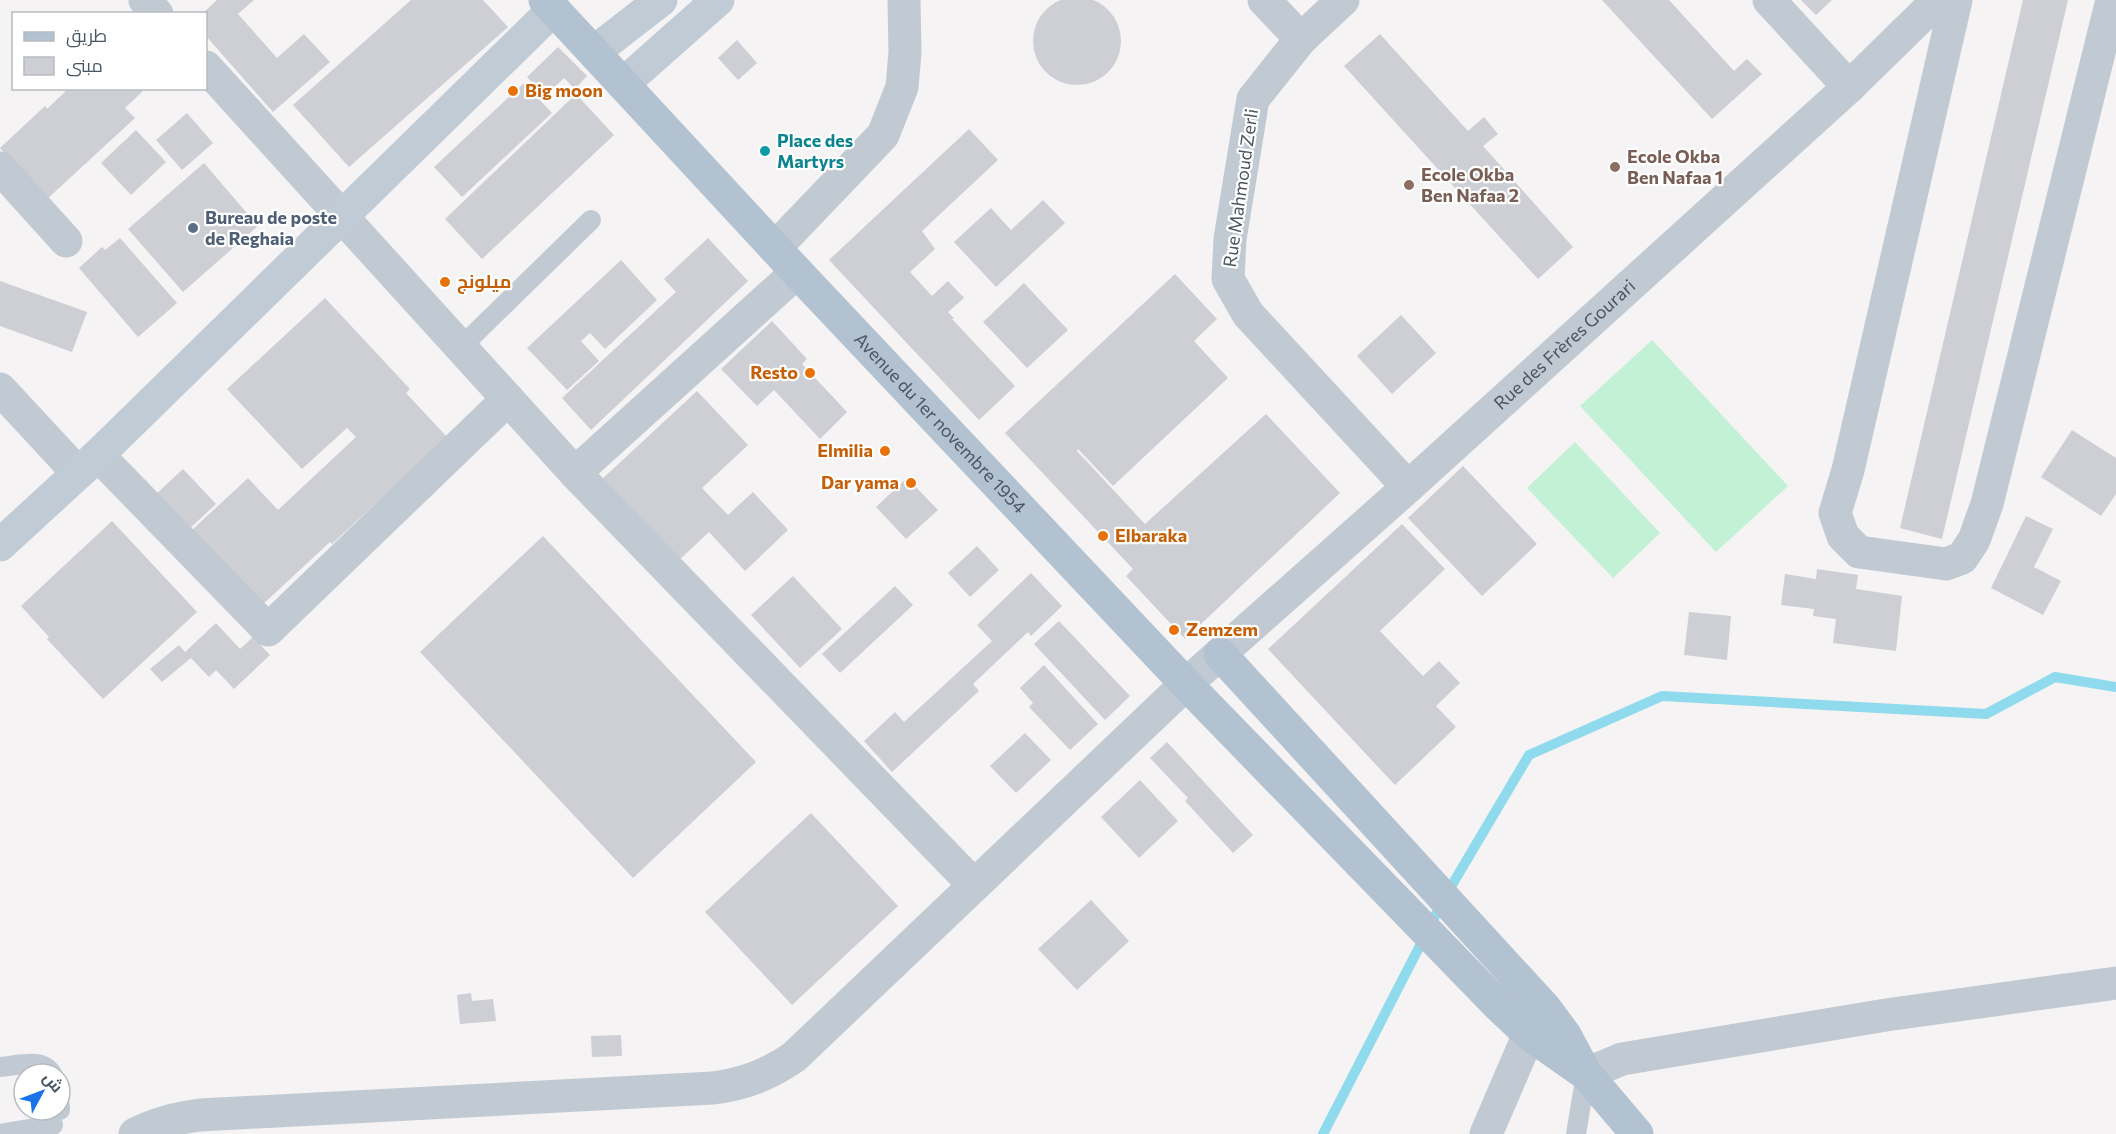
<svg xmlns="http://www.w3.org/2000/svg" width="2116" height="1134" viewBox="0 0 2116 1134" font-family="Commissioner,Cairo,sans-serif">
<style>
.garden{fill:#c3f1d5}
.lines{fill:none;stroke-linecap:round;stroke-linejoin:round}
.stream{stroke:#90daee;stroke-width:10}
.building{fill:#cdcfd5}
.service{stroke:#c1cad2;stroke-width:20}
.minor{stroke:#c1cad2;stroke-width:33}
.tertiary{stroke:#c1cad2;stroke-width:33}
.secondary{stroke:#c1cbd6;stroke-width:33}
.primary{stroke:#b3c2d1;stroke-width:33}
.food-dot{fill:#e8710a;stroke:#fff;stroke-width:2}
.culture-dot{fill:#0f9aa8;stroke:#fff;stroke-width:2}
.education-dot{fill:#8d6e63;stroke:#fff;stroke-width:2}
.service-dot{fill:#5c6f8a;stroke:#fff;stroke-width:2}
.labels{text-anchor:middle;stroke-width:4.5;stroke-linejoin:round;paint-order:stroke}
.food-label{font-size:18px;font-weight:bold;fill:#c56008;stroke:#fff;text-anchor:start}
.culture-label{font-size:18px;font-weight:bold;fill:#0d838f;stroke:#fff;text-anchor:start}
.education-label{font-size:18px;font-weight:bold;fill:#785e54;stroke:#fff;text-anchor:start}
.street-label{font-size:18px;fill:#4a5661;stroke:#fff}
.service-label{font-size:18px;font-weight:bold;fill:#4e5e75;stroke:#fff;text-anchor:start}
</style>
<rect width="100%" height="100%" fill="#f5f3f3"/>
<!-- garden -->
<g class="garden">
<polygon points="1652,340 1788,486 1716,552 1580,406"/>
<polygon points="1575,442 1660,533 1613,578 1527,488"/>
</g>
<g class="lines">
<!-- stream -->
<polyline class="stream" points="1323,1134 1446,895 1529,755 1662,696 1986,714 2055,677 2116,687"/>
</g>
<!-- building -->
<g class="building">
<circle cx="1077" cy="41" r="44"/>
<polygon points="217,0 254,0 238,14 277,58 304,34 330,62 273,112 206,36 206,14 202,14"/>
<polygon points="411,0 483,0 508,27 349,167 293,105"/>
<polygon points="1602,0 1669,0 1734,71 1747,59 1762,74 1712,119"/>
<polygon points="1801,0 1832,0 1816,15"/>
<polygon points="2023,0 2068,0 1942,539 1900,528"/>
<polygon points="1380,34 1468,131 1484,117 1498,134 1483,146 1573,247 1538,279 1344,66"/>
<polygon points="737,40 757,63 738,80 718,58"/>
<polygon points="558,47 587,76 575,89 564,78 545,96 527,77"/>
<polygon points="524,83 552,113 462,197 434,167"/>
<polygon points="69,88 146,88 125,108 135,118 46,200 0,148 45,106 47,109"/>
<polygon points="576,94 614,135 482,259 445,219"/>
<polygon points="187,113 213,143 182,170 156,140"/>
<polygon points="969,129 998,160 922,231 935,249 910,272 932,296 948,281 964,298 948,312 954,318 952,319 1015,386 979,420 829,260"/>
<polygon points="136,130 166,162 131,195 101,163"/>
<polygon points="204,163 258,226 183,292 128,229"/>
<polygon points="1043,200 1065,223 996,287 954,242 991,208 1011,230"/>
<polygon points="120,238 177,303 138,337 79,268 102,247 105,250"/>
<polygon points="708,238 748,281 591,430 562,398 676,292 664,279"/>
<polygon points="621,260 657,300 605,349 590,333 581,341 599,361 567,390 527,348"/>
<polygon points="1175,274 1217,319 1194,341 1228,378 1113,486 1078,449 1077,451 1145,524 1266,414 1340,493 1185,639 1126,576 1133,569 1005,433"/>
<polygon points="0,281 87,312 72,352 0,326"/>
<polygon points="1024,283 1068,330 1027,368 983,322"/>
<polygon points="325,298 410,389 406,393 447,437 332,544 330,542 261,606 191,531 248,478 278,510 356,437 347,428 302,469 227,389"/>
<polygon points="1401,315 1436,353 1392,394 1357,356"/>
<polygon points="772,321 807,359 802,364 847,412 820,439 774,390 757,406 721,369"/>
<polygon points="697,391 748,445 702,488 728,515 753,492 788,530 745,571 709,532 677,562 600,481"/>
<polygon points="2072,430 2116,458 2116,494 2101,516 2041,477"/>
<polygon points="1463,466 1537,544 1482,596 1408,518"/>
<polygon points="183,469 216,504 186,532 153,497"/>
<polygon points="907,478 938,510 906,539 876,507"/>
<polygon points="2026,516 2053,529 2034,567 2061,581 2043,615 1991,588"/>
<polygon points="112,521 197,612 103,699 47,639 49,637 21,606"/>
<polygon points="1402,524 1445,569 1380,631 1423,676 1439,661 1460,683 1436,706 1456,727 1395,785 1268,649"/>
<polygon points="543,536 756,762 633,878 420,652"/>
<polygon points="977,546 999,570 970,597 948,573"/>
<polygon points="1817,569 1858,575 1856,589 1902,596 1896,651 1833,643 1836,619 1813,616 1814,609 1781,605 1785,574 1816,579"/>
<polygon points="1031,573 1062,606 1031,636 1028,632 973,684 979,691 892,772 864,741 895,712 904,722 992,641 977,625"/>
<polygon points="793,576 842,629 800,668 751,615"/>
<polygon points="895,586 913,605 840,673 822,654"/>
<polygon points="1689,612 1731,616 1727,660 1684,655"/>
<polygon points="1059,621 1130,696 1105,720 1034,644"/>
<polygon points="216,623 240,649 253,637 270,655 234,689 216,670 209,677 191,658 162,682 150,669 179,645 185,652"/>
<polygon points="1044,665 1098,724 1070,750 1029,707 1033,703 1020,688"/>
<polygon points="1025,733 1051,760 1016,793 990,766"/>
<polygon points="1167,742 1253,835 1233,853 1185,801 1188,798 1150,758"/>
<polygon points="1140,780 1178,821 1139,858 1101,817"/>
<polygon points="811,813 898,906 792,1005 705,912"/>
<polygon points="1091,900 1129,941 1077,990 1038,949"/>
<polygon points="471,993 472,1001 493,999 496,1021 460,1024 457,995"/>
<polygon points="621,1035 622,1056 592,1057 591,1036"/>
</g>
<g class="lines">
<!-- service -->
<g class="service">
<polyline points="461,347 591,220"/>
<path d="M 0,1067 C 16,1066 43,1057 52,1074"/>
<polyline points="60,1106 60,1110"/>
<polyline points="0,1134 53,1125"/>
<polyline points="1576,1134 1586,1074"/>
</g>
<!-- minor -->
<g class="minor">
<polyline points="145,0 157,14"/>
<polyline points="1264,0 1301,39"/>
<polyline points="1343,0 1301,39 1253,99 1230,239 1228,279 1248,314 1408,487"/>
<polyline points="1769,0 1849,87"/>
<polyline points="1956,0 1848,470 1835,513 1843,536 1859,552 1946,564 1962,558 1974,540 1987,504 2112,0"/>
<polyline points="206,67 575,473 974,885"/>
<polyline points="0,168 66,241"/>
<polyline points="775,248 883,135 902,87 905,52 904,0"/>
<polyline points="0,389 78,473"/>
<polyline points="98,455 268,630 508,399"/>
<polyline points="575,473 797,272"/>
<path id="s1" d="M 135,1134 C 156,1123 176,1118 200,1115 L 713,1088 C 744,1084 768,1075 794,1057 L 1186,684 L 1408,487 L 1849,87 L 1938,0"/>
<polyline points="1486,1134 1529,1034"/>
</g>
<!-- tertiary -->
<polyline class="tertiary" points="1586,1074 1622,1059 1886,1015 2116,983"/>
<!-- secondary -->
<g class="secondary">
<polyline points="594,52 661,0"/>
<polyline points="623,84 718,0"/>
<polyline points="0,545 98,455 554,9"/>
</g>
<!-- primary -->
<g class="primary">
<path id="s2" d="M 545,0 L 797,272 L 1186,684 L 1500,1007 L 1529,1034 L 1586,1074"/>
<polyline points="1220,654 1545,1008 1565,1035 1586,1074 1637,1134"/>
</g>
</g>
<!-- markers -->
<g class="food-dot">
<circle cx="513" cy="91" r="6"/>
<circle cx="445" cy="282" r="6"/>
<circle cx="810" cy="373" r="6"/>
<circle cx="885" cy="451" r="6"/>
<circle cx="911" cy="483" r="6"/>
<circle cx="1103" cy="536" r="6"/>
<circle cx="1174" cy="630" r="6"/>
</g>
<circle class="culture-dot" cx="765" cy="151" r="6"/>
<g class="education-dot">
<circle cx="1615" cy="167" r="6"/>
<circle cx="1409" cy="185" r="6"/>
</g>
<circle class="service-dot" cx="193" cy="228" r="6"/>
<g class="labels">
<!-- food labels -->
<g class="food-label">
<text x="525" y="97">Big moon</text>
<text x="457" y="288">ميلونج</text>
<text x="798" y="379" text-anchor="end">Resto</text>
<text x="873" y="457" text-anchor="end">Elmilia</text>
<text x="899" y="489" text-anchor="end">Dar yama</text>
<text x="1115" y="542">Elbaraka</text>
<text x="1186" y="636">Zemzem</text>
</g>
<!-- culture labels -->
<g class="culture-label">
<text x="777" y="147">Place des<tspan x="777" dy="21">Martyrs</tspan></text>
</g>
<!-- education labels -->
<g class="education-label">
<text x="1627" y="163">Ecole Okba<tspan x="1627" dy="21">Ben Nafaa 1</tspan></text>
<text x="1421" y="181">Ecole Okba<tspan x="1421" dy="21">Ben Nafaa 2</tspan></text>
</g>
<!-- street labels -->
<g class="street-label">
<text transform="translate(1241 188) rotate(-82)" y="6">Rue Mahmoud Zerli</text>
<text dy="6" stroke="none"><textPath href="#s1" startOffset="1719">Rue des Frères Gourari</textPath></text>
<text dy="6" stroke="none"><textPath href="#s2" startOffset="579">Avenue du 1er novembre 1954</textPath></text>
</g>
<!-- service labels -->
<g class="service-label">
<text x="205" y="224">Bureau de poste<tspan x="205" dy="21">de Reghaia</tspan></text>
</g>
</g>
<!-- legend -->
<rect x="12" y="12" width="195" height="78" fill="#ffffff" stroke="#b7bbc0" stroke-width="1.5"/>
<rect x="24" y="32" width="30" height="9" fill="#b3c2d1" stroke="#b7bbc0" stroke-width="1.5"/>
<text x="66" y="42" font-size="18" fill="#4a5661">طريق</text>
<rect x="24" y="57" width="30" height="18" fill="#cdcfd5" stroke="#b7bbc0" stroke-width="1.5"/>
<text x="66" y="72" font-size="18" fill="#4a5661">مبنى</text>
<!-- north arrow -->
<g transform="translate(42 1092) rotate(49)"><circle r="28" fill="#ffffff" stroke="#b7bbc0" stroke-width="1.5"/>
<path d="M0-4.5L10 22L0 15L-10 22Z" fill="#1a73e8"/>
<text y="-9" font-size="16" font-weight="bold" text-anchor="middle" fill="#4a5661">ش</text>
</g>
</svg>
